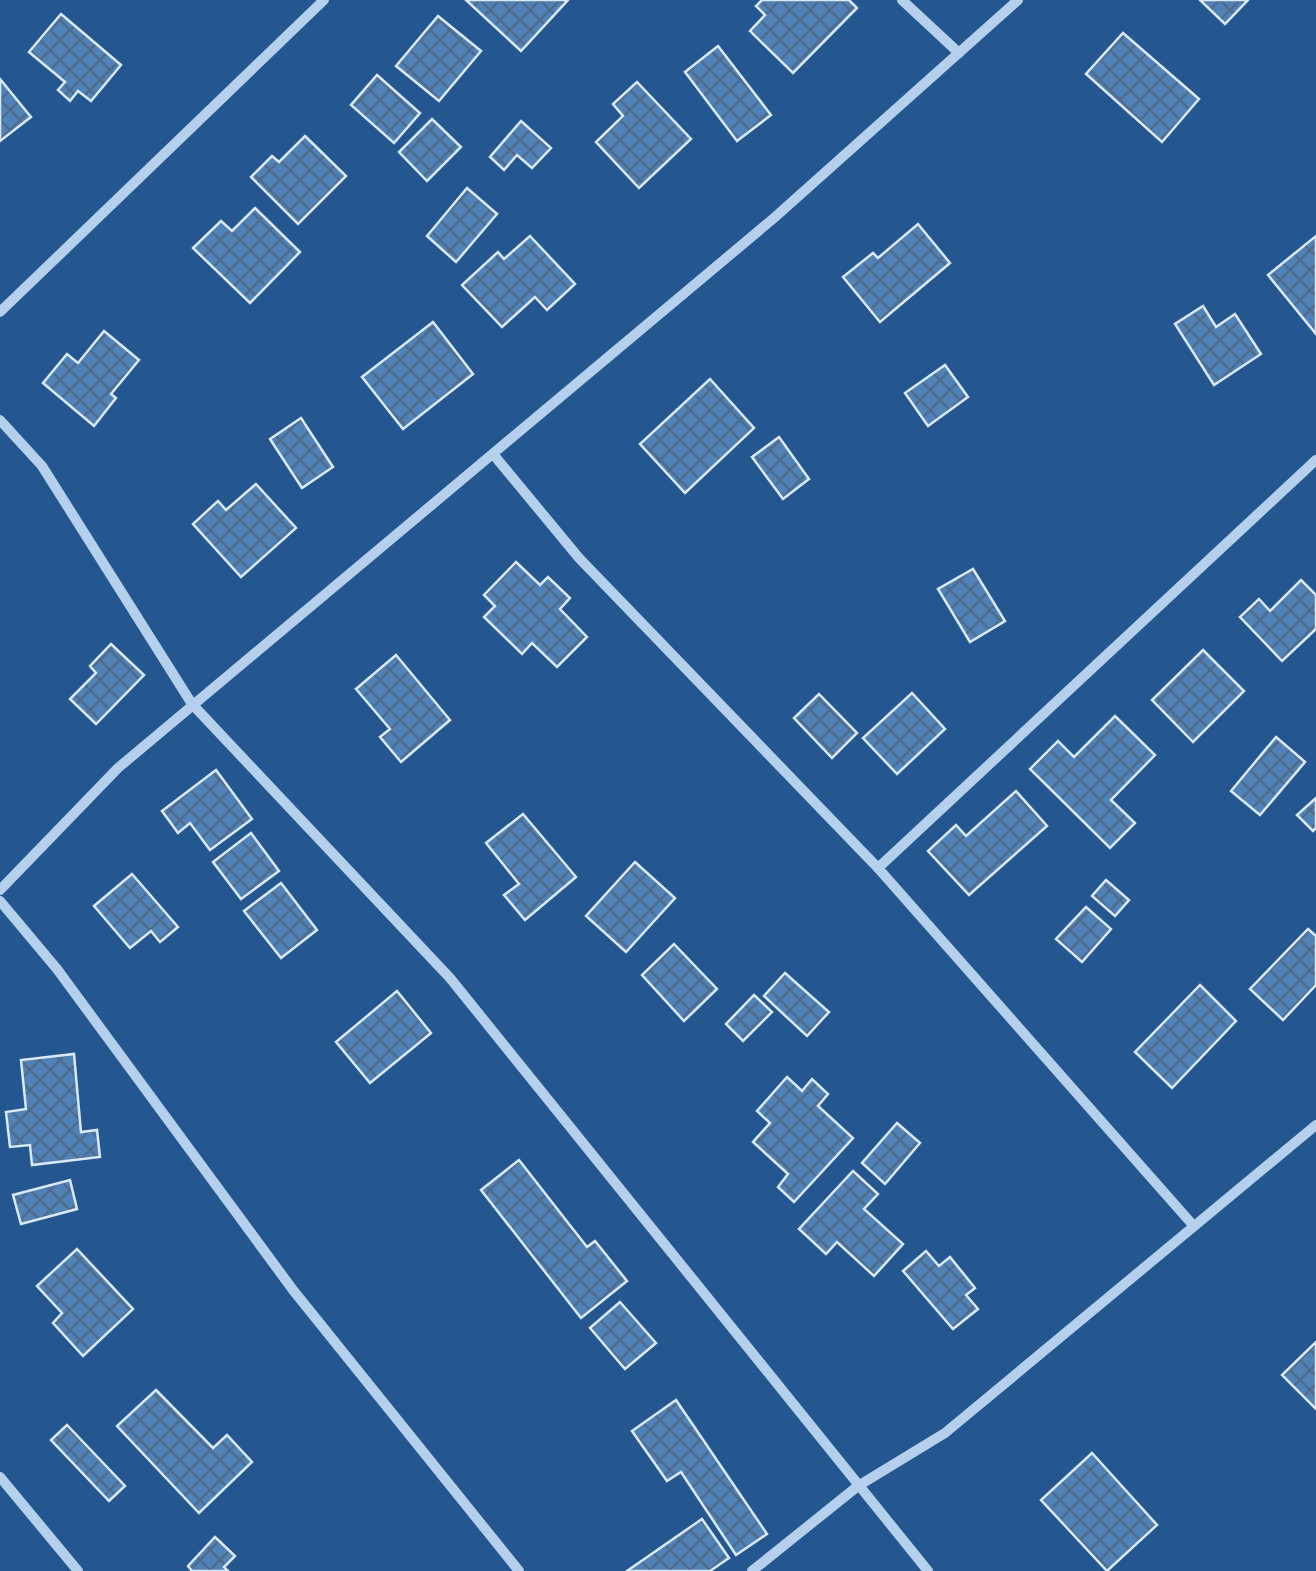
<svg xmlns="http://www.w3.org/2000/svg" width="1316" height="1571" viewBox="0 0 1316 1571" font-family="Lato,sans-serif">
<style>
.building{fill:url(#building-cross-hatch);stroke:#dae9f9;stroke-width:2.5}
.lines{fill:none;stroke-linecap:round;stroke-linejoin:round}
.street{stroke:#b5d0ec;stroke-width:10}
</style>
<defs>
<pattern id="building-cross-hatch" width="8" height="8" patternUnits="userSpaceOnUse" patternTransform="scale(2.5)"><rect width="8" height="8" fill="#5082b8"/><path d="M0 0l8 8M0 8l8-8" fill="none" stroke="#4e6c8d"/></pattern>
</defs>
<rect width="100%" height="100%" fill="#245790"/>
<!-- building -->
<g class="building">
<polygon points="466,0 568,0 521,51"/>
<polygon points="762,0 849,0 857,8 793,73 750,31 765,15 756,6"/>
<polygon points="1200,0 1248,0 1225,24"/>
<polygon points="61,14 121,65 91,101 78,91 70,101 58,90 65,82 29,52"/>
<polygon points="438,16 481,51 439,101 396,66"/>
<polygon points="1123,33 1199,99 1162,142 1086,74"/>
<polygon points="718,46 771,115 737,141 685,72"/>
<polygon points="377,75 420,113 394,143 351,105"/>
<polygon points="0,79 31,117 0,141"/>
<polygon points="637,82 691,139 639,188 596,142 623,116 613,104"/>
<polygon points="432,119 461,147 427,181 399,152"/>
<polygon points="521,121 551,148 532,168 517,155 504,170 490,157"/>
<polygon points="305,136 346,176 298,224 251,177 272,156 279,162"/>
<polygon points="467,188 497,214 456,262 427,236"/>
<polygon points="255,208 300,252 250,303 193,248 221,221 232,231"/>
<polygon points="918,224 950,263 880,322 843,277 873,253 878,258"/>
<polygon points="530,236 575,284 547,310 535,297 502,327 462,285 498,252 504,259"/>
<polygon points="1316,236 1316,334 1268,275"/>
<polygon points="1203,306 1216,327 1235,314 1261,354 1214,385 1175,324"/>
<polygon points="433,322 473,374 403,429 362,377"/>
<polygon points="104,331 139,360 111,394 116,398 94,426 43,383 67,354 78,363"/>
<polygon points="945,365 968,397 928,426 905,393"/>
<polygon points="710,379 754,428 685,493 640,444"/>
<polygon points="301,418 333,467 302,488 270,439"/>
<polygon points="779,437 809,479 783,499 752,457"/>
<polygon points="256,484 296,528 241,577 193,524 218,501 226,510"/>
<polygon points="516,562 540,585 548,577 570,598 560,609 587,637 557,667 532,643 522,654 484,617 495,606 484,595"/>
<polygon points="973,569 1005,621 970,642 938,589"/>
<polygon points="1301,580 1316,595 1316,629 1282,661 1240,617 1259,599 1270,611"/>
<polygon points="111,644 144,675 96,724 70,699 96,673 90,666"/>
<polygon points="1203,650 1244,691 1193,742 1152,700"/>
<polygon points="396,655 450,720 401,762 380,737 390,729 356,689"/>
<polygon points="912,693 945,729 897,774 863,738"/>
<polygon points="819,694 857,733 832,758 794,718"/>
<polygon points="1115,716 1155,755 1111,800 1135,823 1110,848 1030,769 1058,741 1074,757"/>
<polygon points="1276,737 1305,762 1260,815 1231,791"/>
<polygon points="216,770 252,819 210,850 190,823 178,833 162,811"/>
<polygon points="1016,791 1047,826 969,895 928,851 956,825 966,836"/>
<polygon points="1316,798 1316,828 1313,831 1297,815"/>
<polygon points="523,814 576,877 525,920 504,895 519,884 486,843"/>
<polygon points="251,833 279,871 241,899 213,862"/>
<polygon points="635,862 675,898 626,952 586,916"/>
<polygon points="132,874 178,927 160,942 151,931 130,948 94,906"/>
<polygon points="1106,880 1129,900 1115,916 1092,896"/>
<polygon points="281,883 317,930 281,958 244,911"/>
<polygon points="1086,907 1111,929 1082,962 1056,939"/>
<polygon points="1308,929 1316,936 1316,985 1283,1020 1250,989"/>
<polygon points="674,944 717,989 684,1021 642,975"/>
<polygon points="785,973 829,1012 807,1036 764,996"/>
<polygon points="1200,985 1236,1021 1172,1088 1135,1052"/>
<polygon points="397,991 431,1033 370,1083 336,1042"/>
<polygon points="754,995 772,1012 743,1041 726,1024"/>
<polygon points="74,1054 81,1132 97,1130 100,1157 32,1165 30,1145 10,1147 6,1112 26,1109 21,1060"/>
<polygon points="787,1077 802,1091 812,1079 828,1094 818,1106 853,1138 794,1202 778,1187 788,1174 753,1142 770,1123 757,1111"/>
<polygon points="897,1123 920,1143 885,1184 862,1163"/>
<polygon points="519,1160 587,1247 595,1241 627,1281 581,1318 481,1190"/>
<polygon points="853,1171 878,1194 864,1209 903,1244 874,1276 837,1242 826,1254 799,1229"/>
<polygon points="70,1180 77,1209 21,1224 13,1195"/>
<polygon points="77,1249 133,1309 83,1356 53,1323 62,1313 37,1286"/>
<polygon points="926,1251 939,1266 950,1257 975,1288 966,1295 978,1309 953,1329 903,1271"/>
<polygon points="620,1302 656,1343 625,1369 590,1328"/>
<polygon points="1316,1342 1316,1409 1282,1375"/>
<polygon points="156,1390 213,1448 227,1435 252,1462 199,1513 117,1426"/>
<polygon points="676,1400 767,1534 736,1555 681,1472 667,1481 632,1431"/>
<polygon points="67,1425 125,1486 109,1501 51,1440"/>
<polygon points="1092,1453 1157,1525 1107,1571 1041,1500"/>
<polygon points="702,1519 729,1558 710,1571 627,1571"/>
<polygon points="215,1537 235,1556 224,1567 228,1571 192,1571 188,1566"/>
</g>
<g class="lines">
<!-- street -->
<g class="street">
<polyline points="902,0 959,53"/>
<polyline points="0,312 324,0"/>
<polyline points="0,420 42,466 192,704 450,978 928,1571"/>
<polyline points="493,454 579,558 878,868 1192,1224"/>
<polyline points="878,868 1316,460"/>
<polyline points="0,890 118,768 774,218 1018,0"/>
<polyline points="0,901 57,969 293,1290 519,1571"/>
<polyline points="0,1477 78,1571"/>
<polyline points="752,1571 858,1486 945,1433 1316,1125"/>
</g>
</g>
</svg>
